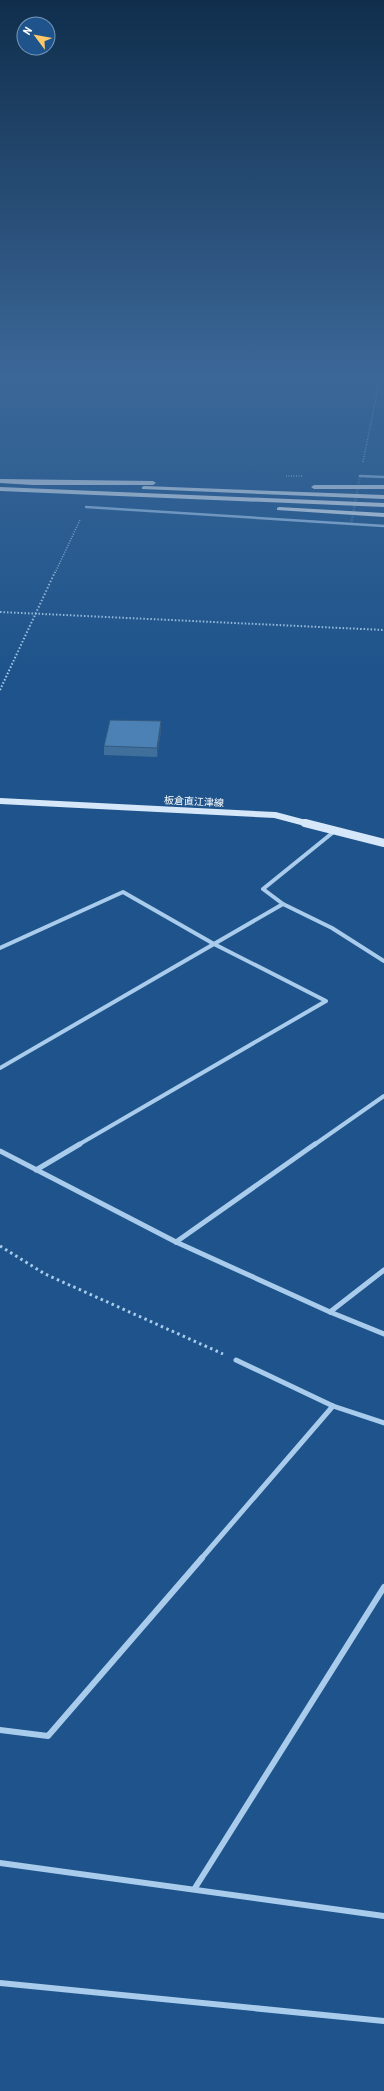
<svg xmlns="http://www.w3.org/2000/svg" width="384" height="2091" viewBox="0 0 384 2091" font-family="'Roboto Condensed','Noto Sans JP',sans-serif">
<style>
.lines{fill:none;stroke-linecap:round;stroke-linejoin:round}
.minor-tunnel{stroke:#406e9c;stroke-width:2.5;stroke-dasharray:2.5 1;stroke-linecap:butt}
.path-far2{stroke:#aaccec;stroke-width:1.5;stroke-dasharray:1 1.5;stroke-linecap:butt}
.path-far1{stroke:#aaccec;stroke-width:2;stroke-dasharray:1.5 2;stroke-linecap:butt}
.path{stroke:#aaccec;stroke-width:3;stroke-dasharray:2.5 3.5;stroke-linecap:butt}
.minor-far3{stroke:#aaccec;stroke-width:2.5}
.minor-far2{stroke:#aaccec;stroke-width:4}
.minor-far1{stroke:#aaccec;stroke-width:5}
.minor{stroke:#aaccec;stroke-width:6}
.secondary-far1{stroke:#d6e7f9;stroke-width:6}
.secondary{stroke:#d6e7f9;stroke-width:8}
.trunk{fill:#f8faff;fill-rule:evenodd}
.wall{fill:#406f9c}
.shaded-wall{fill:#345a7f}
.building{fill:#4b81b5;stroke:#345a7f}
.labels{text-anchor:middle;stroke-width:3;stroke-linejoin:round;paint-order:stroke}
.street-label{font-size:10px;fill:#fff;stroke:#1e548b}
</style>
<rect width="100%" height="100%" fill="#1e548b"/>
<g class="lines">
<!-- minor-tunnel -->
<polyline class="minor-tunnel" points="351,525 360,476"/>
<!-- path-far2 -->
<g class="path-far2">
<polyline points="363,462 380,378"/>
<polyline points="286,476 303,476"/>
<polyline points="55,573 80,520"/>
</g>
<!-- path-far1 -->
<g class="path-far1">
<polyline points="0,612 384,630"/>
<polyline points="0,690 55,572"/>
</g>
<!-- path -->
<polyline class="path" points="0,1246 45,1274 223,1354"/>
<!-- minor-far3 -->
<g class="minor-far3">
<polyline points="360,476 384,477"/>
<polyline points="86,507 384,526"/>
</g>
<!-- minor-far2 -->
<g class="minor-far2">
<polyline points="336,830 263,889 283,904 332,928 384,961"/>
<polyline points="0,948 123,892 214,944 326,1001 78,1145"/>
<polyline points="0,1068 283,904"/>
<polyline points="314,1145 384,1096"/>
</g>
<!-- minor-far1 -->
<g class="minor-far1">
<polyline points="0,1151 176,1242 330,1312 384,1334"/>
<polyline points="36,1170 80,1144"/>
<polyline points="176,1242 315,1144"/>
<polyline points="330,1312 384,1270"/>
<polyline points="236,1360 333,1406 384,1423"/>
<polyline points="201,1559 333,1406"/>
</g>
<!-- minor -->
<g class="minor">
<polyline points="0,1730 48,1736 202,1558"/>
<polyline points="0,1863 384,1916"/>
<polyline points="195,1888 384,1587"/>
<polyline points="0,1983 384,2021"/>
</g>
<!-- secondary-far1 -->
<polyline class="secondary-far1" points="0,801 275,815 309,824"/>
<!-- secondary -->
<polyline class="secondary" points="305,823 384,843"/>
<!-- trunk -->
<g class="trunk">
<polygon points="0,479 153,481 156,483 153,485 33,485 0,483"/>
<polygon points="384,485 384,489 314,489 311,487 314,485"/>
<polygon points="144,486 384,495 384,499 142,489 142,487"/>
<polygon points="0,487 384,503 384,507 0,491"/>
<polygon points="279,507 384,513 384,517 277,510 277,508"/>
</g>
</g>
<!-- wall -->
<polygon class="wall" points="161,721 161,730 157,757 104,755 104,746"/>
<!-- shaded-wall -->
<polygon class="shaded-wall" points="161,721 161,730 157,757 157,748"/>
<!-- building -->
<polygon class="building" points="110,720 161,721 157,748 104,746"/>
<!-- sky -->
<linearGradient id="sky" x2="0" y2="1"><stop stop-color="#102e4c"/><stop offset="0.56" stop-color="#3b6798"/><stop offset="1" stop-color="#3b6798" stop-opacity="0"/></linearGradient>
<rect width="384" height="671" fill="url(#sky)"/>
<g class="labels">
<!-- street labels -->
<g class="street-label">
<text transform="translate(194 801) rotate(3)" y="4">板倉直江津線</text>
</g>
</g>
<!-- north arrow -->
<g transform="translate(36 36) rotate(302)"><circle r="19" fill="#1e548b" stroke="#7898b9"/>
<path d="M0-3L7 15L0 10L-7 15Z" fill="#fbc86a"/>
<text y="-6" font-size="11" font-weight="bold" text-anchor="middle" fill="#ffffff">N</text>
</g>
</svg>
